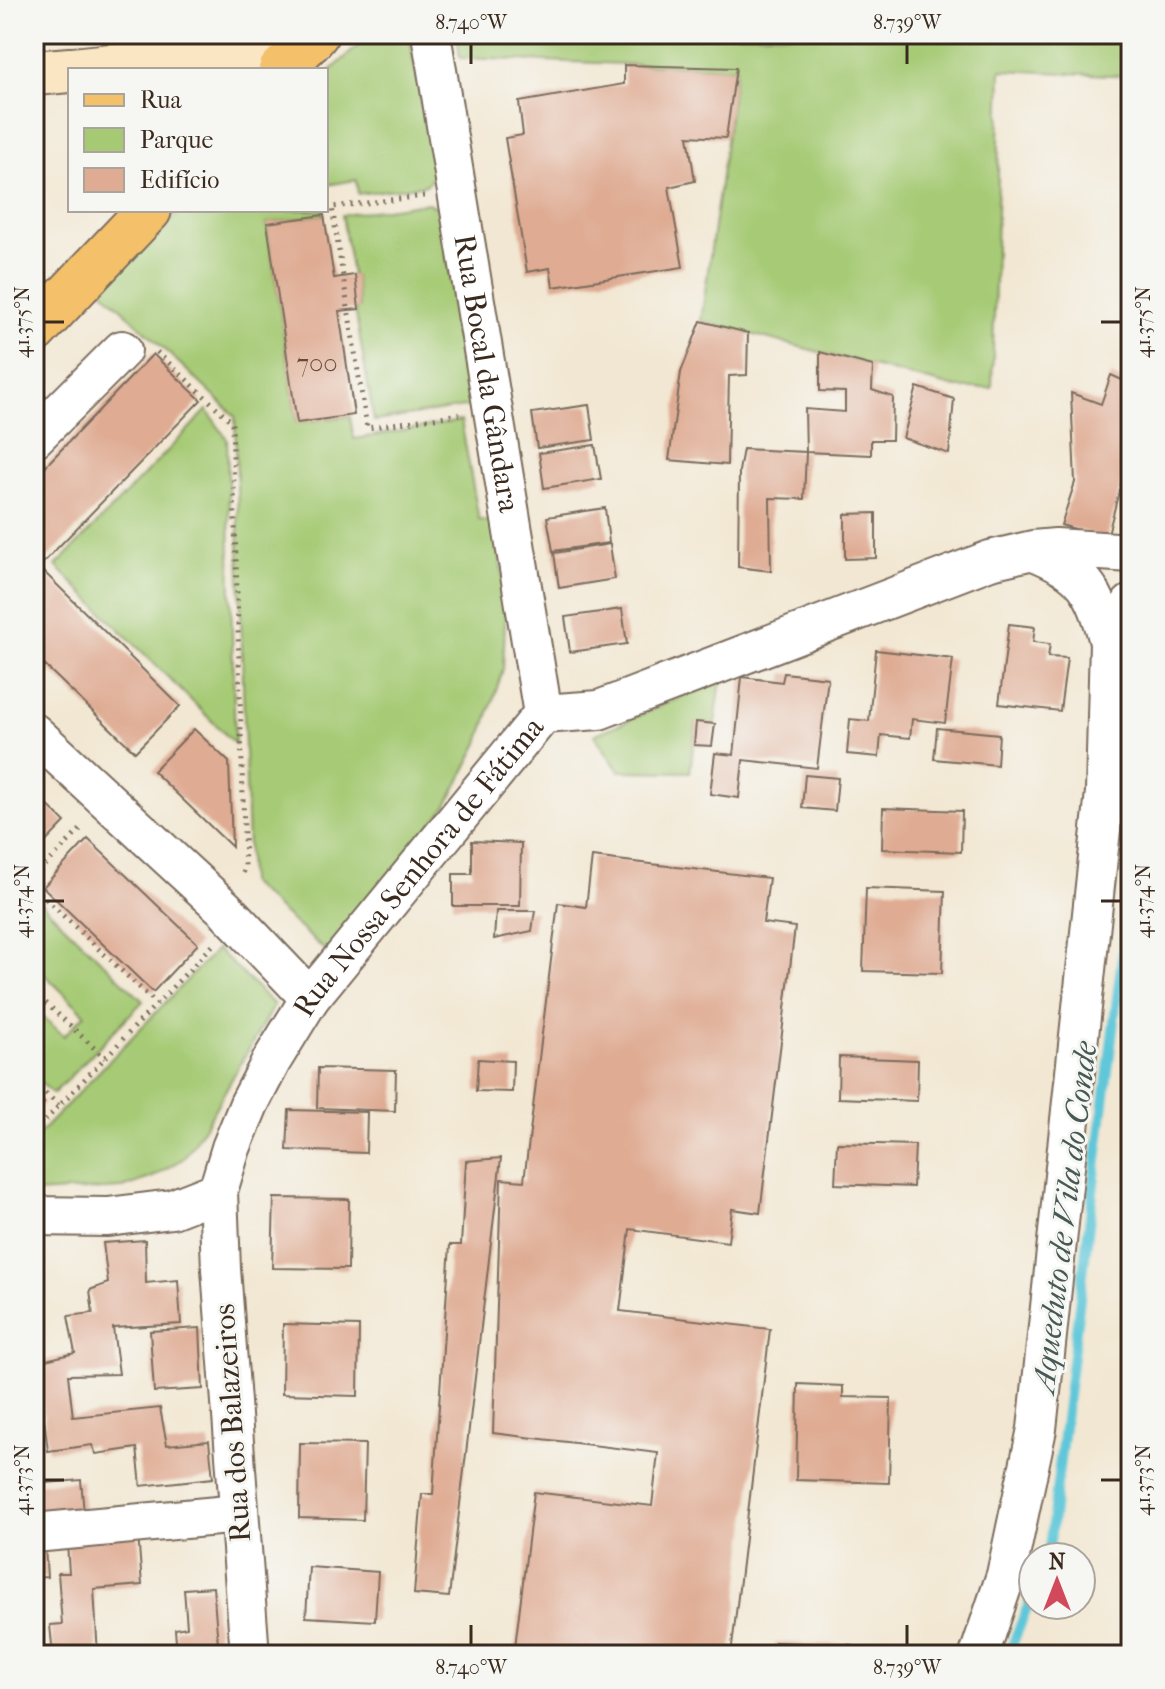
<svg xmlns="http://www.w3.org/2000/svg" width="1165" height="1689" viewBox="0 0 1165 1689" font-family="'IM FELL French Canon',serif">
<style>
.green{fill:#a6ca74;stroke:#707a49;stroke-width:2}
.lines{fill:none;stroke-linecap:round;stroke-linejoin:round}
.stream{stroke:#5ec7d9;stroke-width:10}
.building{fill:#dfab93}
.street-casing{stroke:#7b6c5d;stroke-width:42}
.secondary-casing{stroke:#7b6c5d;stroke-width:48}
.primary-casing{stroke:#7b6c5d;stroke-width:48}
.path{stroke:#7b6c5d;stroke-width:5;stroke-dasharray:2 6;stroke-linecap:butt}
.street{stroke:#fff;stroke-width:38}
.secondary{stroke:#fbe6c4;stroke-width:44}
.primary{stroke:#f4c16b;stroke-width:44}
.ticks{fill:none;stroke:#3b2a1e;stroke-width:3}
.labels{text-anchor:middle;stroke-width:6;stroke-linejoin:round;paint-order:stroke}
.number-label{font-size:26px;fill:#644a3b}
.street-label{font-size:30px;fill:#3b2a1e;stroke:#f6f6f2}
.water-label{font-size:32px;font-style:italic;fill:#465956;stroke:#f6f6f2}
.neatline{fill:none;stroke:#3b2a1e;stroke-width:3}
.ticks-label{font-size:20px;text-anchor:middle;fill:#3b2a1e}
</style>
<rect width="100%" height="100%" fill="#f6f6f2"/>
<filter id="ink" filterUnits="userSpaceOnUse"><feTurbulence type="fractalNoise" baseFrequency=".0125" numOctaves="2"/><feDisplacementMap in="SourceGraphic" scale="16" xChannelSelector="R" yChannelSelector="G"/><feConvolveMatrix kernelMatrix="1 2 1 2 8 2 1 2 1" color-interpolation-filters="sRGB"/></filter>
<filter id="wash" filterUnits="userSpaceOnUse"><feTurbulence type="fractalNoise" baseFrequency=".006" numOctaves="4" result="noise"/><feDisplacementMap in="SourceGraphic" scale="32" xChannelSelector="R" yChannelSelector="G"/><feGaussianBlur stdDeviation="1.8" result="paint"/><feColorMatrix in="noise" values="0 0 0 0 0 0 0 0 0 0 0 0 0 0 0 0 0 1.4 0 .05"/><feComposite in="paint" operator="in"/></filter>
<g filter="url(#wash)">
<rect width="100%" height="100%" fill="#f2e7d2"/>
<!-- green -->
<g class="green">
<polygon points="371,34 409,34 434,176 426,185 358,194 356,180 326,185 326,75"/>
<polygon points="457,34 1131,34 1131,76 1001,70 992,388 956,388 701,321 736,68 460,58"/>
<polygon points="428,203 439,208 471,406 374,421 355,309 359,308 355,276 352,276 342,215"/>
<polygon points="181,210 323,210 324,215 267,223 297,423 350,416 354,439 461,421 479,520 495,522 506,599 503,669 479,743 447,805 328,953 249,883 235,416 102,290"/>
<polygon points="207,410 227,439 235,744 56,566"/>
<polygon points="1125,662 1131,667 1131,778 1124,785"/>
<polygon points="721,680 715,724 696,723 690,772 619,771 594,735"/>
<polygon points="34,896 143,1001 53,1094 34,1076 34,1008 64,1036 85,1014 34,964"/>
<polygon points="217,949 274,1005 205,1126 184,1158 153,1177 123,1188 34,1193 34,1139"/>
</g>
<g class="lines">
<!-- stream -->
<g class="stream">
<polyline points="1048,1557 1131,884"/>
<polyline points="1008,1655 1033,1594"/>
</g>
</g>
<g id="blocks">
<!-- building -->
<g class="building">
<polygon points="624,65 736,68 726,138 688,136 695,181 669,187 683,267 553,287 550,268 527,272 505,138 523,135 519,102 624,84"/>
<polygon points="324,215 334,278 355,275 359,309 339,311 354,415 297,423 267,223"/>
<polygon points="701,321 748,333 747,375 729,376 727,465 669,460 681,372"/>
<polygon points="820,352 873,366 872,390 893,397 892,440 871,440 871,455 806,452 805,409 845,412 845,392 820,391"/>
<polygon points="153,354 201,400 39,567 180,706 135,752 34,655 34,478"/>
<polygon points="1111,375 1131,384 1131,458 1122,453 1124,472 1107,538 1061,525 1075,482 1071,393 1101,404"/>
<polygon points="917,387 954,399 949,454 903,438"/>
<polygon points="589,405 594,440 537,448 532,413"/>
<polygon points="595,445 601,479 544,488 539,453"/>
<polygon points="743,449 806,452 804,499 770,498 771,571 738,567 739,471"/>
<polygon points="605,508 609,543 553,551 547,517"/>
<polygon points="876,513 876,558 845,559 845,514"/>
<polygon points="610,544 615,579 559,588 554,553"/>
<polygon points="622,609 627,644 570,652 565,617"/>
<polygon points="1009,624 1035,627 1033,642 1050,644 1048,657 1067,658 1060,711 999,704"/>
<polygon points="876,650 953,659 945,723 912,719 910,738 881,735 879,757 847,754 850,719 869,721"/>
<polygon points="784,673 828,678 817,768 743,760 739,798 710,794 715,753 734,755 742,677 782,682"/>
<polygon points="696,722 715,724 712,746 694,745"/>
<polygon points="937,728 999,734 997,765 934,759"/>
<polygon points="194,729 229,762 232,847 153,771"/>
<polygon points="805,775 838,778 835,811 802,808"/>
<polygon points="34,792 65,822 34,854"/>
<polygon points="883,808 962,811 961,852 882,849"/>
<polygon points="88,839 198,944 153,992 43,887"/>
<polygon points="472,841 521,843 520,906 453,906 453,874 472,874"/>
<polygon points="592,857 769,878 763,923 795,927 760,1213 732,1209 728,1242 630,1229 620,1311 770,1329 731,1655 514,1655 534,1492 652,1506 658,1453 493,1433 501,1179 524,1181 558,903 586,907"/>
<polygon points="866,888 945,891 942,973 863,971"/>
<polygon points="496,911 535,911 532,931 494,939"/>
<polygon points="839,1057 918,1060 917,1101 838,1098"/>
<polygon points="478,1059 513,1061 512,1092 476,1091"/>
<polygon points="318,1068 396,1070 395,1111 317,1108"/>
<polygon points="34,1093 44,1103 34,1113"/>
<polygon points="289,1110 367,1112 366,1153 287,1150"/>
<polygon points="837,1143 915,1145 913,1187 835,1184"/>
<polygon points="501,1158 449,1597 414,1594 422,1494 433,1494 450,1245 461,1245 466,1161"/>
<polygon points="274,1198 349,1199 348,1269 272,1268"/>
<polygon points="145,1240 146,1283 178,1280 181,1324 113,1328 119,1374 68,1375 73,1417 160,1408 167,1445 209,1441 213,1478 141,1486 137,1448 96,1454 92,1445 48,1451 37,1362 75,1353 68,1316 93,1313 90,1290 108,1283 103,1243"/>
<polygon points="283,1324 359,1326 358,1396 282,1394"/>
<polygon points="200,1328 203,1389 154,1392 150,1331"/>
<polygon points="798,1384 843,1386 843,1397 891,1398 889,1483 796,1480"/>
<polygon points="300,1443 365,1444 363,1520 299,1518"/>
<polygon points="81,1480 84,1513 34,1517 34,1484"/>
<polygon points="138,1534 142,1585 94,1589 98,1655 53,1655 50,1625 62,1624 58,1573 69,1573 67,1543"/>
<polygon points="45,1547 47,1577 34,1578 34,1548"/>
<polygon points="309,1567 378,1572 375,1621 306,1617"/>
<polygon points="213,1587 219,1655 177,1655 175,1629 187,1627 184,1589"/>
<polygon points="775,1642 853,1645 853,1655 774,1655"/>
</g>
</g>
</g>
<g filter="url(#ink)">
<use href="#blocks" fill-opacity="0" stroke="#7b6c5d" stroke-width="2"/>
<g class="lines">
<!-- street casing -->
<g class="street-casing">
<g id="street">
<path id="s1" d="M 431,34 L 543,714"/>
<polyline points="34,438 122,350"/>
<path d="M 1034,551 C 1085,571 1095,590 1109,642"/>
<polyline points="34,733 225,909 310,998"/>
<polyline points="34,1216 108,1217 172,1209 218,1191"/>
<polyline points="34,1533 239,1514"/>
<path id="s2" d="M 250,1655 L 221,1269 L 218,1191 L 231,1148 L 249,1104 L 272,1060 L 310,998 L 543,714 L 599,710 L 990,560 L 1033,550 L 1056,548 L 1131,553"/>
<polyline points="979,1655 1006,1575 1037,1429 1105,792 1109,642 1131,604"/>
</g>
</g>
<!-- secondary casing -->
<g class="secondary-casing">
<g id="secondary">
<polyline points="189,58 310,41"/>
<polyline points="73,70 189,58 204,70"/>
<polyline points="34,73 70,70"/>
</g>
</g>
<!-- primary casing -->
<g class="primary-casing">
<g id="primary">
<polyline points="281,70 316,34"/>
<polyline points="34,331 149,210"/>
</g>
</g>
<!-- path -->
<g class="path">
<polyline points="424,196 332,207 367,428 460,414"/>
<polyline points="157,352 232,422 245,867 242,877"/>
<polyline points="34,877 84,826"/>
<polyline points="34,888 157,1004"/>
<polyline points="34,992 105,1058"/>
<polyline points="34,1082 59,1106"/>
<polyline points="34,1132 213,945"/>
</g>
<!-- street -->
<use href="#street" class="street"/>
<!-- secondary -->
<use href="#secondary" class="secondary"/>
<!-- primary -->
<use href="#primary" class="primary"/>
</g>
</g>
<!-- ticks -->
<path class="ticks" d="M 471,44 L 471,64M 907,44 L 907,64M 44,322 L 64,322M 1101,322 L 1121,322M 44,901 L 64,901M 1101,901 L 1121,901M 44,1480 L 64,1480M 1101,1480 L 1121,1480M 471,1625 L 471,1645M 907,1625 L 907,1645"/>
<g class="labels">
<!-- number labels -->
<g class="number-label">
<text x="317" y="372">700</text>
</g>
<!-- street labels -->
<g class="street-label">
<text dy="10" stroke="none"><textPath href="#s1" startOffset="344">Rua Bocal da Gândara</textPath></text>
<text dy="10" stroke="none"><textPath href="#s2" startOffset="850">Rua Nossa Senhora de Fátima</textPath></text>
<text transform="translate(232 1423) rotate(-94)" y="10">Rua dos Balazeiros</text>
</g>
<!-- water labels -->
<g class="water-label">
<text transform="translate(1064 1217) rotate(-83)" y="11">Aqueduto de Vila do Conde</text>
</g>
</g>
<!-- margin -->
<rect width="1165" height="1689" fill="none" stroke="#f6f6f2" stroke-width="88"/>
<!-- legend -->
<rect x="68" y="68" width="260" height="144" fill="#f6f6f2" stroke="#aba49d" stroke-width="2"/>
<rect x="84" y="94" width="40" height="12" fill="#f4c16b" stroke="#aba49d" stroke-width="2"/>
<text x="140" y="108" font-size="24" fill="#3b2a1e">Rua</text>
<rect x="84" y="128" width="40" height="24" fill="#a6ca74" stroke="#aba49d" stroke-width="2"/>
<text x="140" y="148" font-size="24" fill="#3b2a1e">Parque</text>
<rect x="84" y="168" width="40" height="24" fill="#dfab93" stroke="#aba49d" stroke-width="2"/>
<text x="140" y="188" font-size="24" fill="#3b2a1e">Edifício</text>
<!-- north arrow -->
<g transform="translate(1057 1581)"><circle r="38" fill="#f6f6f2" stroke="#aba49d" stroke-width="2"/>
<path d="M0-6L14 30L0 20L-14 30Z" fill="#d1495b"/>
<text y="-12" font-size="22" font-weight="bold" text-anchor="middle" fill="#3b2a1e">N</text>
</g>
<rect x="44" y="44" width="1077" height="1601" class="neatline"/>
<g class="ticks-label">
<text x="471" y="29">8.740°W</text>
<text x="907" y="29">8.739°W</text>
<text transform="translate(22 322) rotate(-90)" y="7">41.375°N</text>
<text transform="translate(1143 322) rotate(-90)" y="7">41.375°N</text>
<text transform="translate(22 901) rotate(-90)" y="7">41.374°N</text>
<text transform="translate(1143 901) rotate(-90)" y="7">41.374°N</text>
<text transform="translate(22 1480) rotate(-90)" y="7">41.373°N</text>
<text transform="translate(1143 1480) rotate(-90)" y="7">41.373°N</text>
<text x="471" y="1674">8.740°W</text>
<text x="907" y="1674">8.739°W</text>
</g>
</svg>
